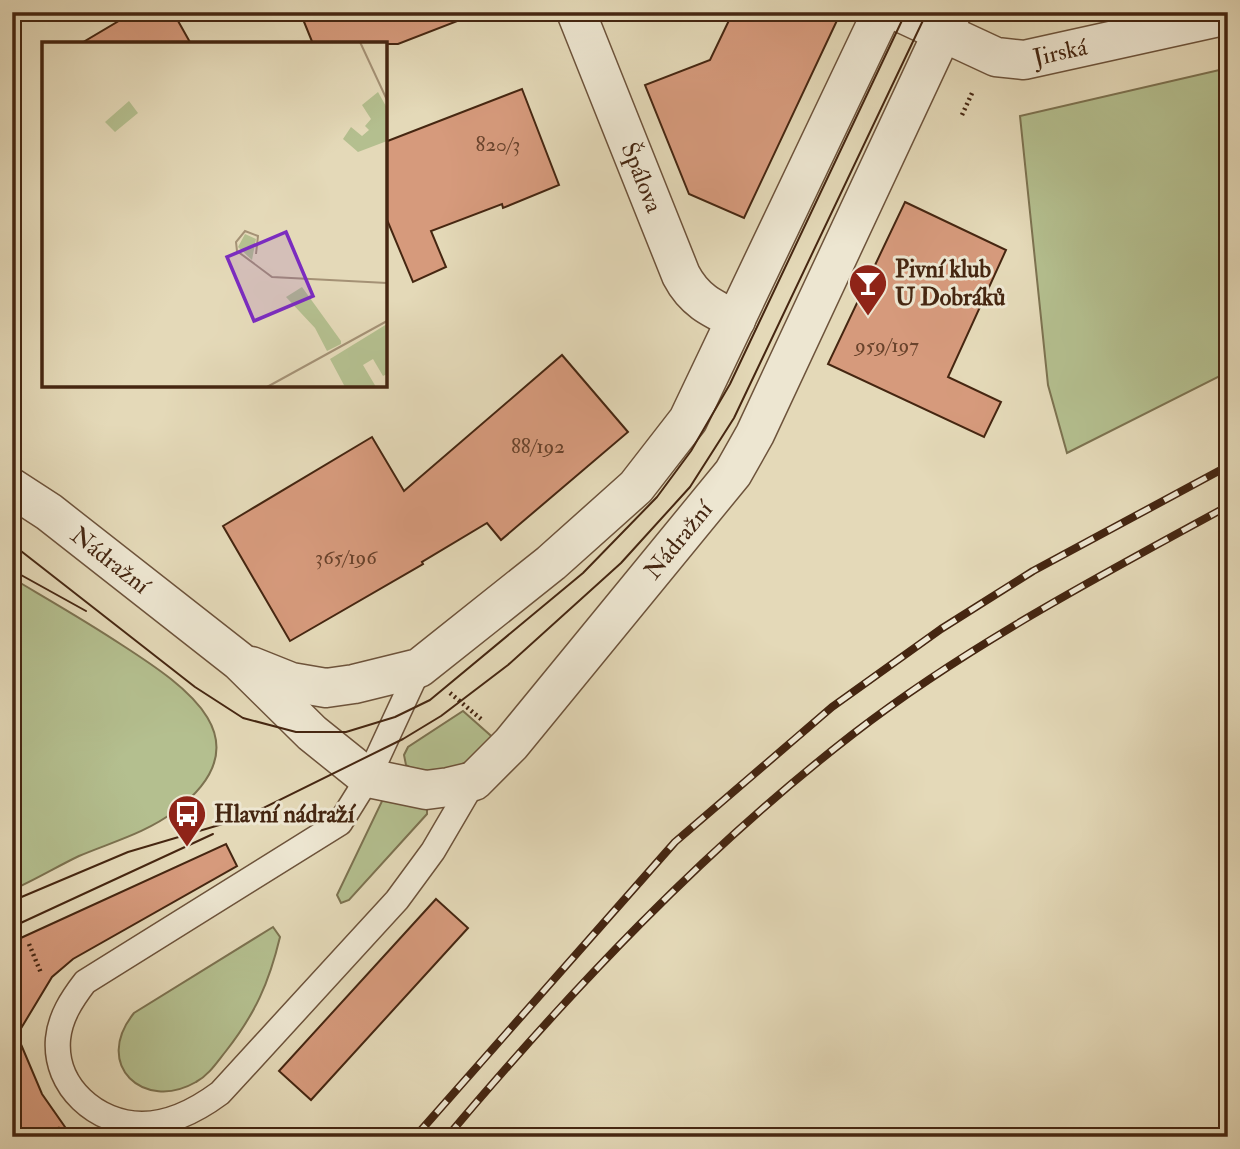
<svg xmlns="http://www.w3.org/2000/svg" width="1240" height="1149" viewBox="0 0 1240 1149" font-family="'IM FELL Double Pica',serif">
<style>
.green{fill:#b4bf8f;stroke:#7c7250;stroke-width:2}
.building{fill:#d69a7c;stroke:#452611;stroke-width:2}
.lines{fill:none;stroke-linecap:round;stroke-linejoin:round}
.lane-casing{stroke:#6d533b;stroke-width:27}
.street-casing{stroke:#6d533b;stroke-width:41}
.path{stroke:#452611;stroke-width:4.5;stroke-dasharray:2 3.5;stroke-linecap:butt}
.lane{stroke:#ede6d1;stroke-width:24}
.street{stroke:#ede6d1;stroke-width:38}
.tram{stroke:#452611;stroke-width:2}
.rail-casing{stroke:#452611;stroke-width:8}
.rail{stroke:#ede6d1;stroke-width:5;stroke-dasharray:16;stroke-linecap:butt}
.labels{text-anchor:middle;stroke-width:6;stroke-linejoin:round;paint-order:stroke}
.number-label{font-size:21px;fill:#69432c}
.street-label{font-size:24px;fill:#452611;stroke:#ede6d1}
.poi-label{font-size:24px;font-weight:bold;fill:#452611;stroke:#ede6d1;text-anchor:start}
.inset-road{fill:none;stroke:#a49175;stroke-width:2}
.view{fill:#7b2cbf;fill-opacity:0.15;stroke:#7b2cbf;stroke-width:3.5}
.inset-edge{fill:none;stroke:#452611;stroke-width:3.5}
</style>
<rect width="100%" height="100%" fill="#e4d9b8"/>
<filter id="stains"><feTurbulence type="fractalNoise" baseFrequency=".00286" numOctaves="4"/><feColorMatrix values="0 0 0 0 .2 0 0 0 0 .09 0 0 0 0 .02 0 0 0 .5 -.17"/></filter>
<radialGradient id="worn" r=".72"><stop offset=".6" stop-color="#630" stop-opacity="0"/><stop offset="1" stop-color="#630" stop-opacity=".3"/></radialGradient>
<!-- green -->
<g class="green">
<polygon points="1228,68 1228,372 1067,453 1048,385 1020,116"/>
<path d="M 12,578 C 49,600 86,621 122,645 C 187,687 267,741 175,811 C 146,833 112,842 79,856 C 56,867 35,880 12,890 Z"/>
<path d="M 463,711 L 498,742 C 474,760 436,784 406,765 L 404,755 L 408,747 Z"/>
<polygon points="383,799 427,807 427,814 349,900 341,903 337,895"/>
<path d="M 273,927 L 280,937 C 269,983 255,1014 226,1051 C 217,1062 209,1075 196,1082 C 144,1112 92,1065 134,1013 Z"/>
</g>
<!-- building -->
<g class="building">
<polygon points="134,12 173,12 191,44 80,44"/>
<polygon points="300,12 472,12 473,15 398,44 313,44"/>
<polygon points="733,12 841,12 744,218 689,194 645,85 710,60"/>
<polygon points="522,89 559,185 503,208 502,204 431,231 446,267 413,282 385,215 385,142"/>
<polygon points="905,202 1006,250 948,377 1001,402 984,437 828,364"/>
<polygon points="562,355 628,432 501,540 487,523 422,562 423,564 290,641 223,526 372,437 404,491"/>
<polygon points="226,844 237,866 73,959 52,977 17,1035 42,1094 72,1137 12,1137 12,942"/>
<polygon points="436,899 468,928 311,1100 279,1071"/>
</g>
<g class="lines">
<!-- lane casing -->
<g class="lane-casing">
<path id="lane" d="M 419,668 L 368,778 L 340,823 L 85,982 C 72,999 60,1017 58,1039 C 54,1087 97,1124 142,1124 C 171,1124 197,1110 220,1093 L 397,900 L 433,851 L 474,781"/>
</g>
<!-- street casing -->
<g class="street-casing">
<g id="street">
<path id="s1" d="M 576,12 L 681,275 C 694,300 711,308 736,320"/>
<path id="s2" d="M 899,12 L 996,57 L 1024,60 L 1228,15"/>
<path id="s3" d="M 12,488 L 49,512 L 239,661 L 312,733 L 368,778 L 426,790 L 449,787 L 474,781 L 511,744 L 733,473 L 755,434 L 952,12"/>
<polyline points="251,666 291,682 326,688 354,684 419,668 551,563 636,487 688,420 882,12"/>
</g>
</g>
<!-- path -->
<g class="path">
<polyline points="962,115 973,91"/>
<polyline points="450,693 481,719"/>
<polyline points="29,944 41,973"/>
<polyline points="55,1137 60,1127"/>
</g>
<!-- lane -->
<use href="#lane" class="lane"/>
<!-- street -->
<use href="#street" class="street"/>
<!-- tram -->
<g class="tram">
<polyline points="12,544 195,687 243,718 296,732 346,732 395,717 430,700 583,573 657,497 691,451 730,384 906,12"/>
<polyline points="12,570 86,611"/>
<polyline points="12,901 128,852 243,818 403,739 441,716 508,665 621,563 690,487 734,418 927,12"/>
<polyline points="12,927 213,834"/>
</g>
<!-- rail casing -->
<g class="rail-casing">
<g id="rail">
<polyline points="415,1137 675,842 832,707 941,629 1033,571 1228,466"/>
<path d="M 447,1137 C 570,991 702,851 853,734 C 968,645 1100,576 1228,506"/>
</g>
</g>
<!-- rail -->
<use href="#rail" class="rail"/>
</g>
<!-- icons -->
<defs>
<g id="bar-pin" transform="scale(2.0125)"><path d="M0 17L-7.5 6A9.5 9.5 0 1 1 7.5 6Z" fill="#8f2418" stroke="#ede6d1"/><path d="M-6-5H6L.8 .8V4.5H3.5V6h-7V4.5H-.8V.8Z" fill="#fff"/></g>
<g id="bus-pin" transform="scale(2.0125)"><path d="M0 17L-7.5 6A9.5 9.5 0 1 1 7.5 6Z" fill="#8f2418" stroke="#ede6d1"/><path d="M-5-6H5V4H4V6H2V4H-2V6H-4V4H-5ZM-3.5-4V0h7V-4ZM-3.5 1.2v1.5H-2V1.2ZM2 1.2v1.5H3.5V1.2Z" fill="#fff"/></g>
</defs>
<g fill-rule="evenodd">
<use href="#bar-pin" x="868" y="283"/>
<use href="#bus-pin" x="187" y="814"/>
</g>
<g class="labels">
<!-- number labels -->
<g class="number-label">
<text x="498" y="151">820/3</text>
<text x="887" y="352">959/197</text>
<text x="538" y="453">88/192</text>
<text x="346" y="564">365/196</text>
</g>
<!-- street labels -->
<g class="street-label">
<text dy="8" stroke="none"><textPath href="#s2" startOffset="172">Jirská</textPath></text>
<text dy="8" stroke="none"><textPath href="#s1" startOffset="178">Špálova</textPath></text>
<text dy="8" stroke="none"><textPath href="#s3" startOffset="884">Nádražní</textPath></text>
<text dy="8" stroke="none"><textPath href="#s3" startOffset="122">Nádražní</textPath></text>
</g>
<!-- poi labels -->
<g class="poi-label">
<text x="895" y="277">Pivní klub<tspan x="895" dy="28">U Dobráků</tspan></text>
<text x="214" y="822">Hlavní nádraží</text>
</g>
</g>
<!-- overview -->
<g transform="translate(42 42)">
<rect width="345" height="345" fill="#e4d9b8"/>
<path d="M 336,50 L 345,66 L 345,99 L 316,110 L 301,97 L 309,85 L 320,94 L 327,88 L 323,84 L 329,77 L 320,63 ZM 87,59 L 96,71 L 73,90 L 63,80 ZM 203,192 L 214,197 L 210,218 L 196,205 ZM 260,245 L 299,299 L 299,302 L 285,309 L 273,286 L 244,255 ZM 345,282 L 345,332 L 341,334 L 331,317 L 321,323 L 334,345 L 303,345 L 288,317 Z" fill="#b4bf8f"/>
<path class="inset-road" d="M 318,0 L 345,58M 214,212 L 216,194 L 203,189 L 194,200 L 195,209 L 230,235 L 345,241M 225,345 L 345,279"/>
<path class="view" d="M 244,190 L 271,254 L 212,279 L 185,215 Z"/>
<rect width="345" height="345" class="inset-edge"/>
</g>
<!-- margin -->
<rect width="1240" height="1149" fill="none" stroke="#e4d9b8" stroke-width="42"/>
<rect x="14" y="14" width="1212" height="1121" fill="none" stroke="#452611" stroke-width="3.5"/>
<rect x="21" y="21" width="1198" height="1107" fill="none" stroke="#452611" stroke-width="2"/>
<rect width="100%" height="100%" filter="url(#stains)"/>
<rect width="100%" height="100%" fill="url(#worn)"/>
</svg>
